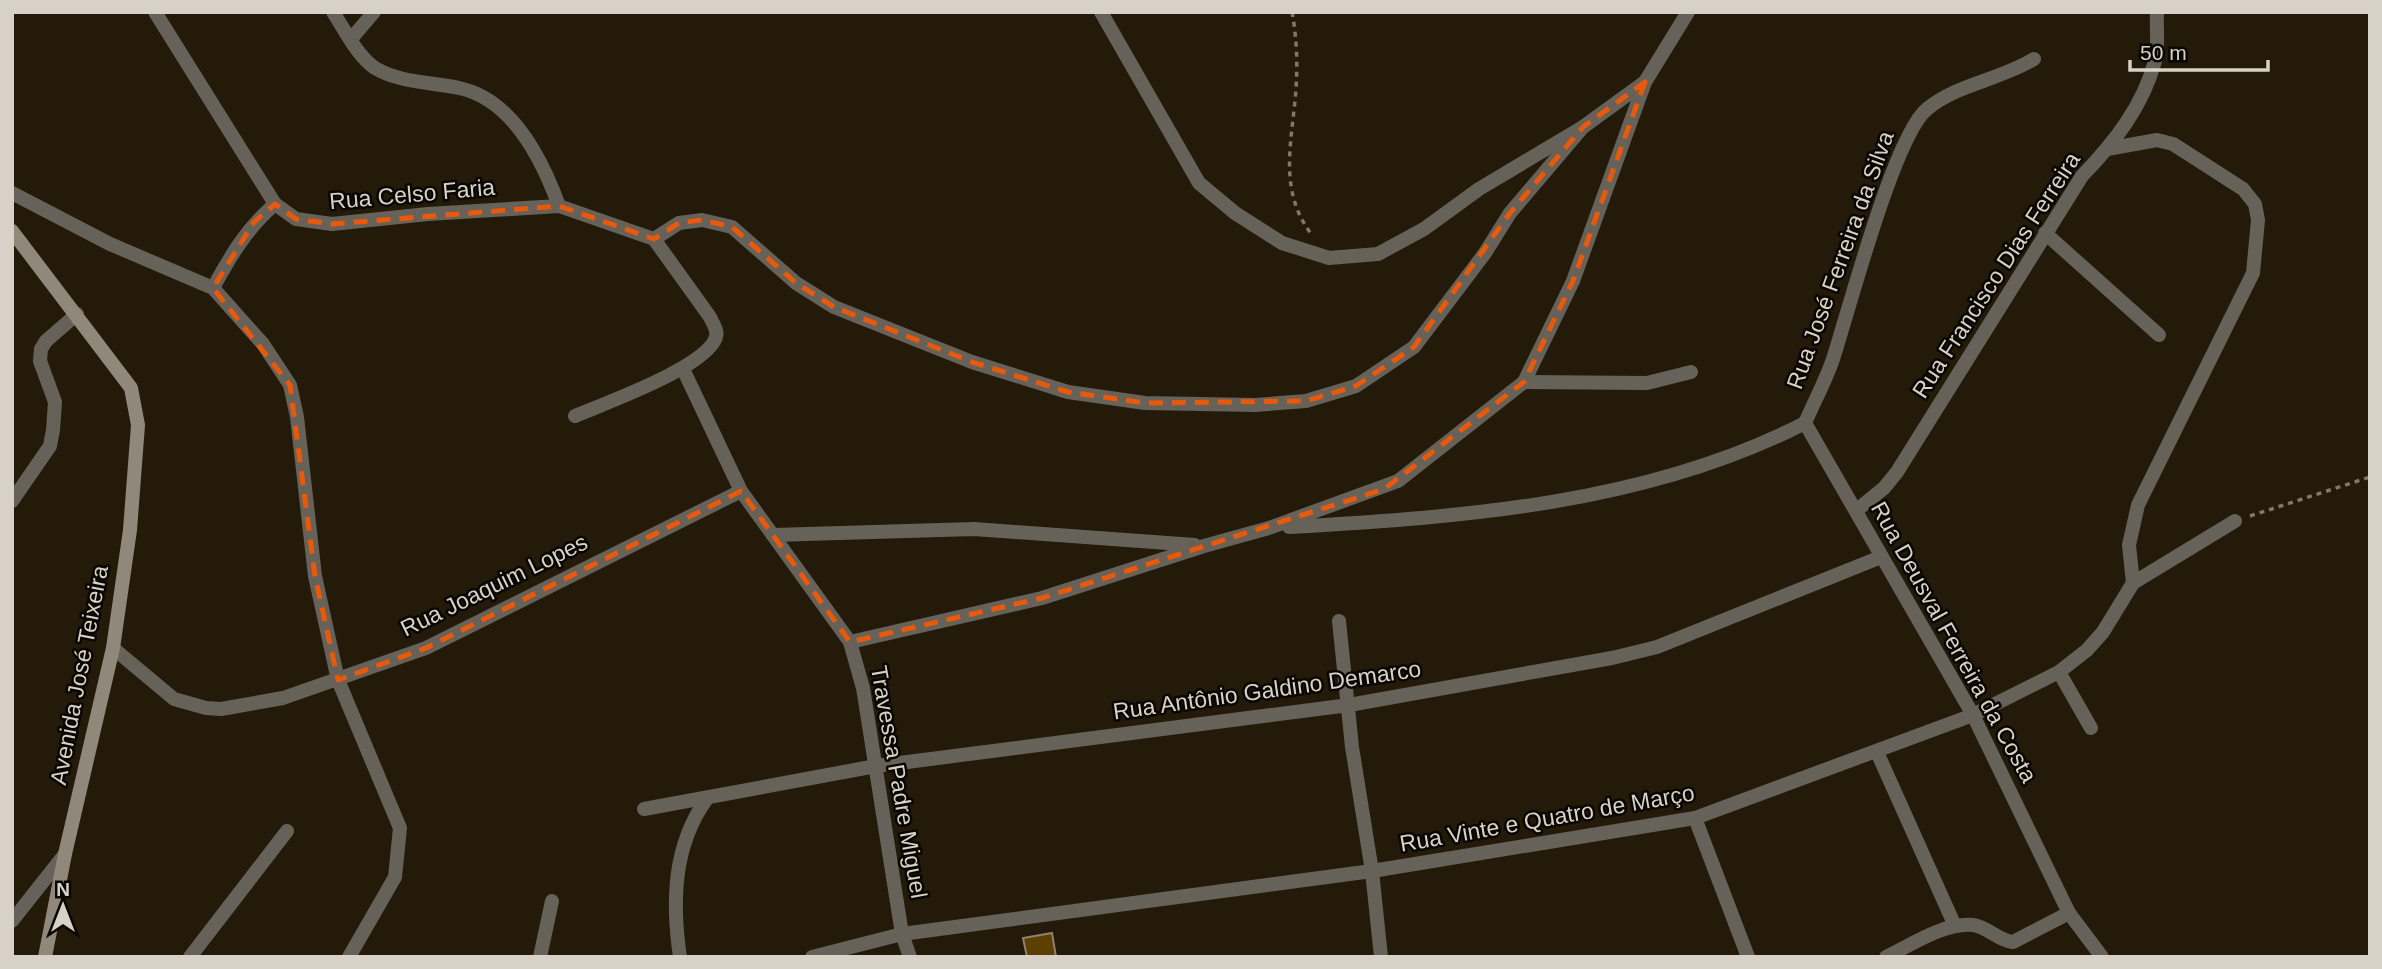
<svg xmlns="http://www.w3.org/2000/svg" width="2382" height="969" viewBox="0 0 2382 969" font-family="Arial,sans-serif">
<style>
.building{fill:#5d4000;stroke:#8e826f;stroke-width:2}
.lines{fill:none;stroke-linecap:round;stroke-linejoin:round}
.path{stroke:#80786b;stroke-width:3.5;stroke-dasharray:5 5;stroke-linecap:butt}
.minor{stroke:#666159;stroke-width:14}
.secondary{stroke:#90887b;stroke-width:14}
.marked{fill:none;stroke:#e8590c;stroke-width:5;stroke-dasharray:14 9;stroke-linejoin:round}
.labels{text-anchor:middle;stroke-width:5;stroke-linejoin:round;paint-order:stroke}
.street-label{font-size:23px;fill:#d8d1c7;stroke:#090602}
</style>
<rect width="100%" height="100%" fill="#231a0a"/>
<!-- building -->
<polygon class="building" points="1052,933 1056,957 1027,957 1023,938"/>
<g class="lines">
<!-- path -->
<g class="path">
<path d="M 1292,12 C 1298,44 1298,77 1294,110 C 1289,155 1282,196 1312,235"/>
<polyline points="2250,516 2370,477"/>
</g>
<!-- minor -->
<g class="minor">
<polyline points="155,12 275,204 296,219 332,224 428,214 559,206 654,239"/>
<path d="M 333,12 C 344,29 358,57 375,68 C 400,83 432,82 459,88 C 512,99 542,159 559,206"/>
<polyline points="1101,12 1199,183 1235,213 1282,243 1329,258 1378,254 1424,229 1479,189 1583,127 1645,82"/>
<polyline points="351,39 374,12"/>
<polyline points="2107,149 2157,140 2173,144 2243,189 2255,204 2258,220 2253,273 2138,505 2129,545 2133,583"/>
<polyline points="12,193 110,244 213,288 263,344 290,385 297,417 315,576 338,680 400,828 395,877 349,957"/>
<polyline points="2045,233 2159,335"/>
<polyline points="654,239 679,223 702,220 732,227 796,283 834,307 972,362 1068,392 1145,403 1255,405 1306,401 1356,386 1414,347 1485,253 1510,213 1583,127"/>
<path d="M 213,288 C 231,255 247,228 275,204"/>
<polyline points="683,369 741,491 850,642 863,688 902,934 910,957"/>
<polyline points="1524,382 1647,383 1691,372"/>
<path d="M 575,416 C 605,403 707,367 716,337 C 718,330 713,324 710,317 L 654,239"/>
<polyline points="1805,423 1973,715 2069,913 2102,957"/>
<path d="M 1805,423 C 1814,402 1826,380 1833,359 C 1849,310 1894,136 1927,109 C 1957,84 2000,80 2034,59"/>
<polyline points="12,501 50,446 53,430 55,402 40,361 41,349 46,341 77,314"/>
<path d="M 1857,510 L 1884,488 L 1897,472 L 2082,176 C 2114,143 2143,106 2155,61 C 2159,46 2156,28 2157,12"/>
<path d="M 1289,527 C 1464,517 1647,504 1805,423"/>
<polyline points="773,535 974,529 1195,545"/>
<polyline points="1339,621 1352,747 1372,871 1381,957"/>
<polyline points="850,642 1042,598 1204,546 1269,528 1398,481 1524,382 1573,281 1645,82 1688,12"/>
<polyline points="113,648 174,699 206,708 221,709 283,698 426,648 741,491"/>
<polyline points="2059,672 2091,728"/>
<polyline points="1877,752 1955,926"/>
<polyline points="644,809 876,766 1349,705 1612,658 1657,647 1881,557"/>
<polyline points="1695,818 1748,957"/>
<polyline points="12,921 65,854"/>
<polyline points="190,957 287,831"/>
<polyline points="540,957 552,901"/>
<path d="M 680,957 C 672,903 673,846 706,800"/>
<polyline points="812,957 902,934 1372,871 1695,818 1973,715 2059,672 2087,650 2103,632 2133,583 2235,521"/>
<path d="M 1886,957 C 1911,945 1945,922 1973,925 C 1988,927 1999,941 2013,942 L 2069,913"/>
</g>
<!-- secondary -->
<polyline class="secondary" points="12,231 131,388 138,425 130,530 113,648 65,854 45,957"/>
</g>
<!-- marked area -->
<path class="marked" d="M 1645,82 L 1573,281 L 1524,382 L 1384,489 L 1042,598 L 850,642 L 741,491 L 426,648 L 338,680 L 315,576 L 290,385 L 213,288 L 254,222 L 275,204 L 296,219 L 332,224 L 559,206 L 654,239 L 679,223 L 702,220 L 732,227 L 796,283 L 834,307 L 972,362 L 1068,392 L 1145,403 L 1306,401 L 1356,386 L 1414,347 L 1510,213 L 1583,127 Z"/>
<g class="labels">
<!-- street labels -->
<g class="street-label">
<text transform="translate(412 194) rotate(-5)" y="8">Rua Celso Faria</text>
<text transform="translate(1840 260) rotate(-70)" y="8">Rua José Ferreira da Silva</text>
<text transform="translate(1996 275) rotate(-57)" y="8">Rua Francisco Dias Ferreira</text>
<text transform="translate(494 585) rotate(-26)" y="8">Rua Joaquim Lopes</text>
<text transform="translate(1954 642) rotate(61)" y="8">Rua Deusval Ferreira da Costa</text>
<text transform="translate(79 675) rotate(-79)" y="8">Avenida José Teixeira</text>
<text transform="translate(1267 690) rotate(-8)" y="8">Rua Antônio Galdino Demarco</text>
<text transform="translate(899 782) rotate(80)" y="8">Travessa Padre Miguel</text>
<text transform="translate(1547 818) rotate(-10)" y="8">Rua Vinte e Quatro de Março</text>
</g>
</g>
<!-- border -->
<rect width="2382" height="969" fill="none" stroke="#d8d1c7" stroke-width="28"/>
<!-- north arrow -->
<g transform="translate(63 906)" stroke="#090602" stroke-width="5" paint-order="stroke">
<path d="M0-5L12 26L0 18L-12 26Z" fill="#d8d1c7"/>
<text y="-10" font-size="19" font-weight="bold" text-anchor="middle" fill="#d8d1c7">N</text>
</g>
<!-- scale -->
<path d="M2130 60v10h138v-10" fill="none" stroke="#d8d1c7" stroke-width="3.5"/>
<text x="2140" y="60" font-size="21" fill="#d8d1c7" stroke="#090602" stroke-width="5" paint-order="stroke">50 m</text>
</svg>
